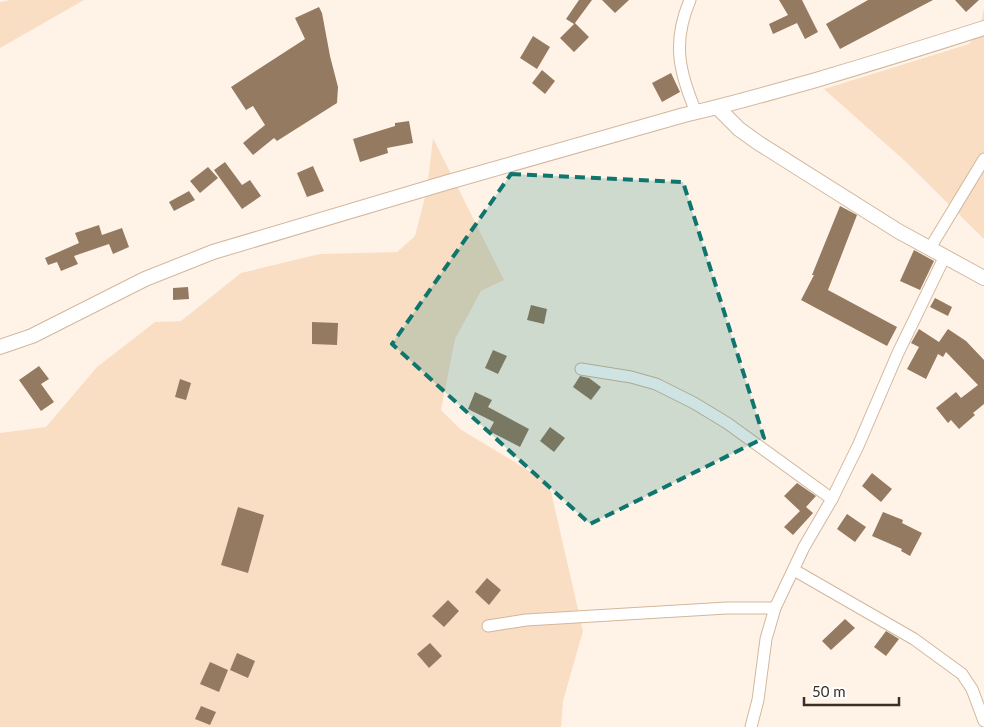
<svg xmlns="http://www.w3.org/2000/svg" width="984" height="727" viewBox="0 0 984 727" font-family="Lato,sans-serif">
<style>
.green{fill:#f9dec4}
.building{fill:#947a61}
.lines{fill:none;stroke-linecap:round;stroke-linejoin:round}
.minor-casing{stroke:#d2b79c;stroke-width:13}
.tertiary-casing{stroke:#d2b79c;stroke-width:16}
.minor{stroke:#fff;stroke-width:11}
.tertiary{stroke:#fff;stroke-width:14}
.marked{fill:#0f766e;fill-opacity:0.2;stroke:#0f766e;stroke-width:4;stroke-dasharray:10 6;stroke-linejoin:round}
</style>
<rect width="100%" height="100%" fill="#fff3e8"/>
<!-- green -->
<g class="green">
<polygon points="10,0 84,0 0,48 0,2"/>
<polygon points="984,8 984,239 906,162 824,89 969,44 979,31"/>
<polygon points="433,138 504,280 481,291 455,339 441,410 460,429 549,483 583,631 563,701 561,727 0,727 0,433 46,427 97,367 155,322 181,321 241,273 320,254 397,252 415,236 427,189"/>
</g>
<!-- building -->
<g class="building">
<polygon points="579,0 592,0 575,23 589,37 574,52 560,38 574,24 566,19"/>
<polygon points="602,0 629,0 615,13"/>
<polygon points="779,0 802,0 818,32 805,39 797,23 773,34 769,24 788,15"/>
<polygon points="868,0 933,0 840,49 826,24"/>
<polygon points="955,0 979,0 966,12"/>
<polygon points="319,7 322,13 330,56 338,87 337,103 277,141 274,138 253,155 243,143 265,125 253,106 246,110 231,87 305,39 295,18"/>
<polygon points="533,36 550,47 537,69 520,58"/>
<polygon points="542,70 555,81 545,94 532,83"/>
<polygon points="671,73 680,92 662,102 652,83"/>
<polygon points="409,121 413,143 387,148 388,153 360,162 353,139 395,126 395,123"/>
<polygon points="225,162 242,185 250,180 261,196 242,209 214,170"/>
<polygon points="313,166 324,191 307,197 297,173"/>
<polygon points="208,167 218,178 200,193 190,181"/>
<polygon points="189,191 195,200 174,211 169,202"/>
<polygon points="840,206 857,215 828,290 897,327 887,346 801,300 814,275 812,275"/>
<polygon points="99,225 102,235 122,228 129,247 113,254 109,244 74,256 78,264 61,271 57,262 48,265 45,258 79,243 75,233"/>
<polygon points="914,250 934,261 920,290 900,281"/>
<polygon points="188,287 189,299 173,300 173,288"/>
<polygon points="935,298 952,307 948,316 930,307"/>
<polygon points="531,305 547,309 544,324 527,320"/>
<polygon points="312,322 338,323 337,345 312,344"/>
<polygon points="919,329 939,342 948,329 966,341 984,360 984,404 973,413 975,415 959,429 951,420 948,423 936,408 956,392 961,398 978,385 946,352 943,357 938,354 926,379 907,369 919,347 911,343"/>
<polygon points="493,350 507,356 498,374 485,368"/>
<polygon points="39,366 49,379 41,384 54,402 41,411 19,380"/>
<polygon points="580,376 589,378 601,387 591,400 573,387"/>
<polygon points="180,379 191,383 186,400 175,397"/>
<polygon points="475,392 492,400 488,407 529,429 520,447 489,431 494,422 468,409"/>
<polygon points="550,427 565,438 554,452 540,441"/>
<polygon points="872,473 892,489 881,502 862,486"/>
<polygon points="797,483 816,496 806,507 813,513 793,535 784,527 800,511 784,496"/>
<polygon points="238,507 264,515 248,573 221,565"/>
<polygon points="883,512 903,520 902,523 922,533 910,556 901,551 902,549 872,536"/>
<polygon points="847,514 866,527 855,542 837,529"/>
<polygon points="487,578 501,590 489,605 475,592"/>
<polygon points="448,600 459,611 444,627 432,616"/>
<polygon points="845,619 855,628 831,650 822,641"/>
<polygon points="886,631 899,639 886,656 874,647"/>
<polygon points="430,643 442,656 429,668 417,654"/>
<polygon points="237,653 255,661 248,678 230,670"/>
<polygon points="210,662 228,670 219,692 200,684"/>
<polygon points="201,706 216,712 210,725 195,719"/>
</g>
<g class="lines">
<!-- minor casing -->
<g class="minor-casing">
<g id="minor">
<path d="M 690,0 C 672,42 679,72 696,112"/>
<polyline points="930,248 984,159"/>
<polyline points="581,369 631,377 656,384 694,403 727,423 832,499"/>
<polyline points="794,570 914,639 962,674 972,689 984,721"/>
<polyline points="488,626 526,620 727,608 775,608"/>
<polyline points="751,727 758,700 766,639 775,608 804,547 832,499 858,446 898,353 945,256"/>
</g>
</g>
<!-- tertiary casing -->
<g class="tertiary-casing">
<g id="tertiary">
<polyline points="718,108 739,129 757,142 898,231 984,278"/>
<path d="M 0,347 L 32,336 L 145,279 L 213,252 L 445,183 L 684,115 C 729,105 773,92 816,80 C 873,63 928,46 984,28"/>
</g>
</g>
<!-- minor -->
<use href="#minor" class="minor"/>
<!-- tertiary -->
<use href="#tertiary" class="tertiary"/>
</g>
<!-- marked area -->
<path class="marked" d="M 511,174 L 683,182 L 764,438 L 590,524 L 392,344 Z"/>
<!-- scale -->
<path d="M804 697v8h95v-8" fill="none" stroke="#3a2f25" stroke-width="2.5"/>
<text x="812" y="697" font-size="15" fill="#3a2f25" stroke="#ffffff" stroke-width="4" paint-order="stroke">50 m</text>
</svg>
